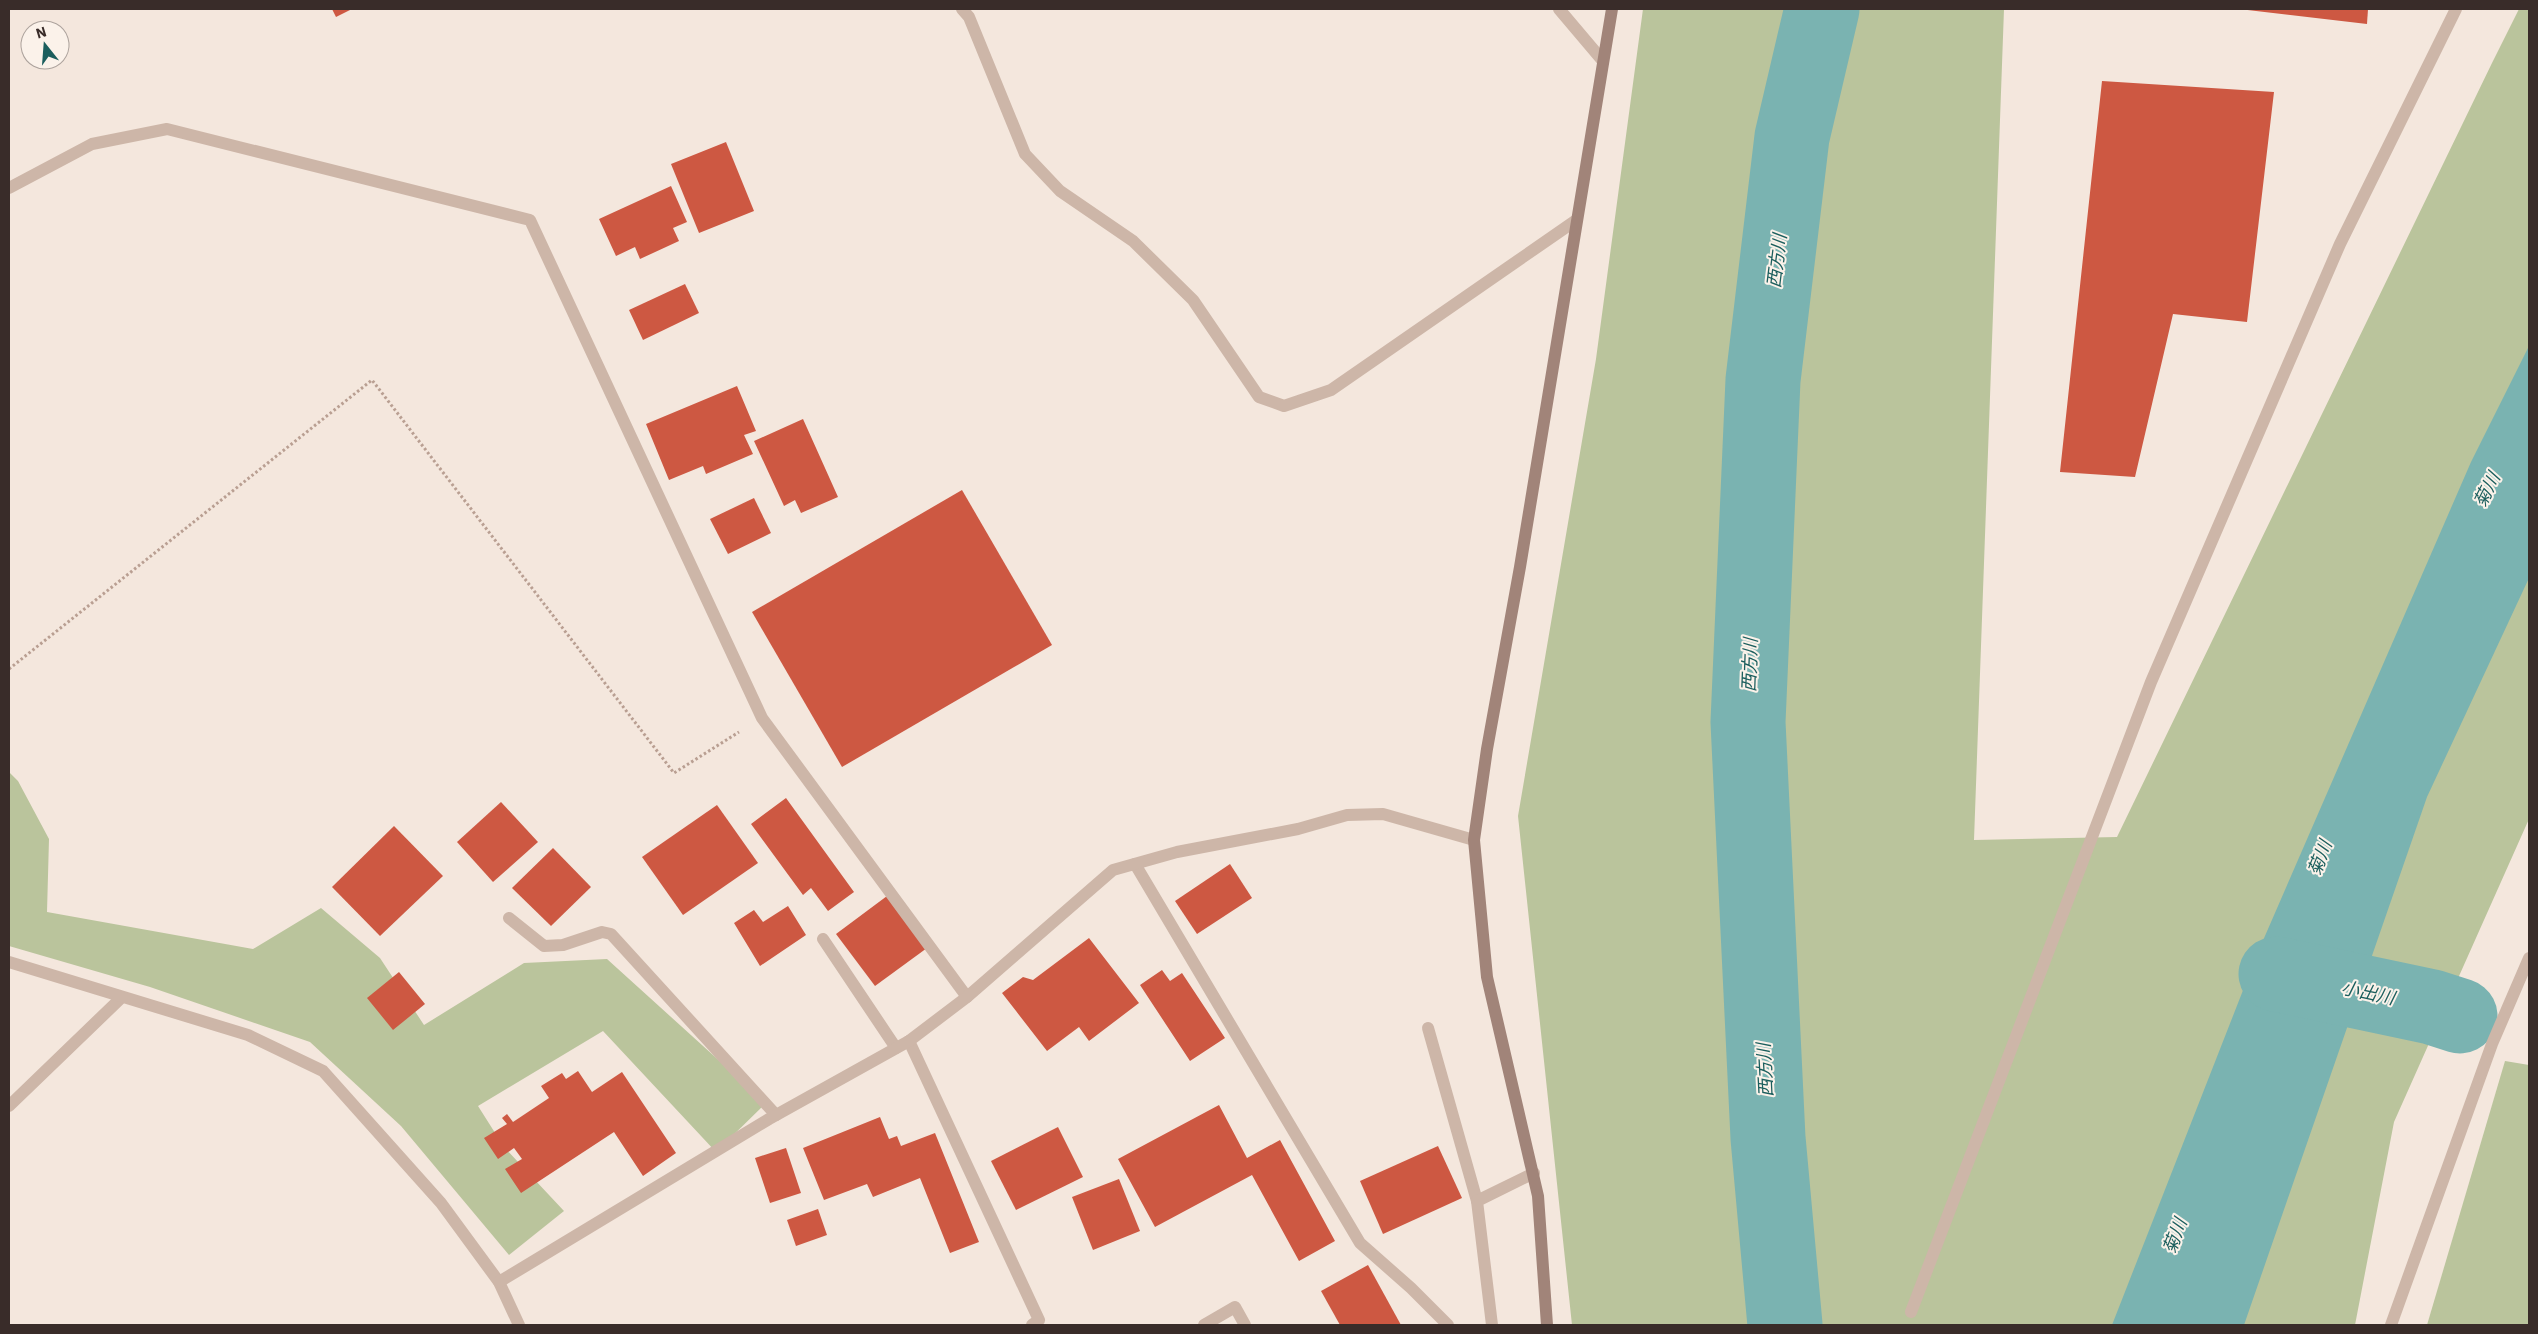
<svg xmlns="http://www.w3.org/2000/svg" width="2538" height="1334" viewBox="0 0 2538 1334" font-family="'IBM Plex Sans','Noto Sans JP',sans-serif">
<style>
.green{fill:#bac49c}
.water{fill:#7ab3b1}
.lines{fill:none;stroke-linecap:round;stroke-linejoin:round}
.river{stroke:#7ab3b1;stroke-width:75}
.building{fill:#cd5842}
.path{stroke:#b99f92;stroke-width:3;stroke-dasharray:2.5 2.5;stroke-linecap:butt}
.lane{stroke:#cdb6a8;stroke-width:12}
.street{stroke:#cdb6a8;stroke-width:12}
.secondary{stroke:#a18479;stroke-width:12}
.labels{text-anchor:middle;stroke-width:4;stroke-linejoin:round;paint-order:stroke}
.water-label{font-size:18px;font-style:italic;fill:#1b5e5d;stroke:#fbf2ea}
</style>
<rect width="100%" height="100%" fill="#f4e7dd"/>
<!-- green -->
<g class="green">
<polygon points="1643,9 2004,9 1974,840 2117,837 2492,63 2519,9 2529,9 2529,819 2394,1122 2355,1325 1572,1325 1518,816 1596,359"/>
<polygon points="9,772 18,781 49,839 47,912 253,949 321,908 380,958 424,1025 524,963 607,959 766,1103 716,1152 603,1031 478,1106 504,1147 564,1211 509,1255 401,1126 310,1042 150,987 9,946"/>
<polygon points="2505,1061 2529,1065 2529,1325 2427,1325"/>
</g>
<!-- water -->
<polygon class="water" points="2529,346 2529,578 2427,797 2244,1325 2112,1325 2258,952 2471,462"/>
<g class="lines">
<!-- river -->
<g class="river">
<polyline points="2276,974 2432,1007 2460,1016"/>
<polyline points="1785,1325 1768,1138 1748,722 1763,380 1792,137 1822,9"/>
</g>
</g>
<!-- building -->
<g class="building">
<polygon points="332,9 352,9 336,17"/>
<polygon points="2239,9 2368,9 2367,24"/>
<polygon points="2102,81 2274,92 2247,322 2173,314 2135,477 2060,472"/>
<polygon points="726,142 754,211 699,233 671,164"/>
<polygon points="671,186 687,222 673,228 679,241 640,259 635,247 616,256 599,219"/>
<polygon points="685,284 699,313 643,340 629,310"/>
<polygon points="737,386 756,431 744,435 753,454 706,474 703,466 669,480 646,424"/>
<polygon points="803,419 838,497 801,513 795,500 784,506 754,441"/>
<polygon points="962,490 1052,645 842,767 752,612"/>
<polygon points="754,498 771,533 728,554 710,519"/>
<polygon points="786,798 854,892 828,911 811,888 803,895 751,824"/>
<polygon points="501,802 538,842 493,882 457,842"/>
<polygon points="717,805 758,863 683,915 642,857"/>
<polygon points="394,826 443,876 380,936 332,887"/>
<polygon points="553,848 591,887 551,926 512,888"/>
<polygon points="1230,864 1252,898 1197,934 1175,901"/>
<polygon points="887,896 927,948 875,986 836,934"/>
<polygon points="788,906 806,935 760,966 734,923 754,910 763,922"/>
<polygon points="1089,938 1139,1003 1089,1041 1079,1027 1047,1051 1002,993 1023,977 1033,980"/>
<polygon points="1162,970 1170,981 1182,973 1225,1038 1190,1061 1140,985"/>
<polygon points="399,972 425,1004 393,1030 367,998"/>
<polygon points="578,1071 592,1092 622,1072 676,1153 643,1176 614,1132 521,1193 505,1169 522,1159 514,1148 498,1159 484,1138 507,1124 502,1118 507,1114 513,1122 549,1098 541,1086 562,1073 566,1079"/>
<polygon points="1219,1105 1247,1158 1280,1140 1335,1241 1299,1261 1252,1175 1155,1227 1118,1159"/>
<polygon points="880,1117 889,1139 897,1136 901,1146 935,1133 979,1242 950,1253 920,1178 873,1197 867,1184 824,1200 803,1148"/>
<polygon points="1058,1127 1083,1177 1016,1210 991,1161"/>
<polygon points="1438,1146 1462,1198 1383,1234 1360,1181"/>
<polygon points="786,1148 801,1193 770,1203 755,1158"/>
<polygon points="1119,1179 1140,1231 1093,1250 1072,1197"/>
<polygon points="818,1209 827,1235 796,1246 787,1220"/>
<polygon points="1368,1265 1401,1325 1340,1325 1321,1291"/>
</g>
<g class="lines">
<!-- path -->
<polyline class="path" points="9,669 372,380 674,773 739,732"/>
<!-- lane -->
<g class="lane">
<polyline points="962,9 969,17 1025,154 1060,191 1133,241 1193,300 1259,397 1284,406 1331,390 1575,221"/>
<polyline points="9,188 92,144 167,129 530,220 762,718 967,997"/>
<polyline points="1135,864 1360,1243 1411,1288 1448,1325"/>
<polyline points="1428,1028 1477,1201"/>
<polyline points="9,1106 121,998"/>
</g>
<!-- street -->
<g class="street">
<polyline points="1559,9 1603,61"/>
<polyline points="509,918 544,946 563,945 602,932 611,934 776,1115"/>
<polyline points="823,939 896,1048"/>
<polyline points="9,962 248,1035 323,1071 441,1203 499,1282 519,1325"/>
<polyline points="909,1041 1039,1320 1032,1325"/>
<polyline points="499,1282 769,1119 909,1041 967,997 1113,870 1177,852 1298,829 1347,815 1383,814 1474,840"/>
<polyline points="1911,1312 2151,682 2340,244 2456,9"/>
<polyline points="1204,1325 1235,1307 1245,1325"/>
<polyline points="1492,1325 1477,1201 1534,1173"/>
<polyline points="2391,1325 2492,1044 2529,958"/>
</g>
<!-- secondary -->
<polyline class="secondary" points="1547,1325 1538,1196 1487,977 1474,840 1487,749 1520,567 1612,9"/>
</g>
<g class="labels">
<!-- water labels -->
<g class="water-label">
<text transform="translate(1777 261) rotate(-83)" y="6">西方川</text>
<text transform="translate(2487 490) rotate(-63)" y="6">菊川</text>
<text transform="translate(1750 665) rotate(-88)" y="6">西方川</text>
<text transform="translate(2320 858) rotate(-69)" y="6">菊川</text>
<text transform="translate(2368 993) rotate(12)" y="6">小出川</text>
<text transform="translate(1765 1070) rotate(-93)" y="6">西方川</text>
<text transform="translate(2175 1236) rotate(-69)" y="6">菊川</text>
</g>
</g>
<!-- border -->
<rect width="2538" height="1334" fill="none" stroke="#392c29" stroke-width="20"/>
<!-- north arrow -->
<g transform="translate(45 45) rotate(343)"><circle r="24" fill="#fbf2ea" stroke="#ada39d"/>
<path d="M0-4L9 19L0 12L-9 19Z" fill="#1b5e5d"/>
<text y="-8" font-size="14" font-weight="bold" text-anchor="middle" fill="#392c29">N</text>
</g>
</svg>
